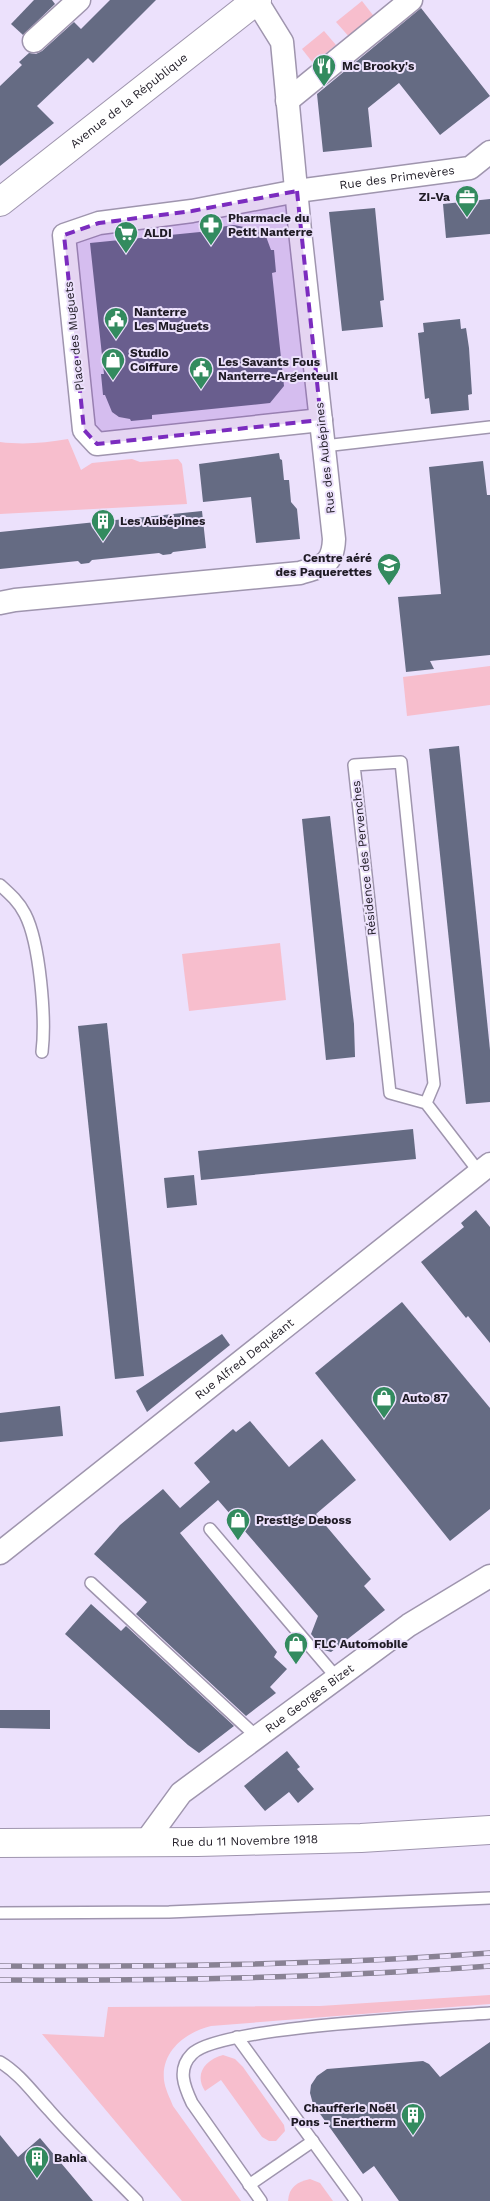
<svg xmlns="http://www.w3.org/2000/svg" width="490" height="2201" viewBox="0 0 490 2201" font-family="'Work Sans',sans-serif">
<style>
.green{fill:#f7becd}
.building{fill:#656b83}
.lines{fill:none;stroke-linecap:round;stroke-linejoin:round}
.lane-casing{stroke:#9f95ae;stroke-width:14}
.street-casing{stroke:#9f95ae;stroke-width:25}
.secondary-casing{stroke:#9f95ae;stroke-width:30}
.lane{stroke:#fff;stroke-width:11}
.street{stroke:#fff;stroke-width:22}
.secondary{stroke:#fff;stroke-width:28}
.rail-casing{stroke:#898294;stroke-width:5.5}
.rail{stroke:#ece1fc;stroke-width:4;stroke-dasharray:11;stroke-linecap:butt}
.marked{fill:#7b2cbf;fill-opacity:0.2;stroke:#7b2cbf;stroke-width:4;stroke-dasharray:10 6;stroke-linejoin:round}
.labels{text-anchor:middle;stroke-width:4;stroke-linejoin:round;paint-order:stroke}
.poi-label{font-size:12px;font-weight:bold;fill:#1f1b25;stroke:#ece1fc;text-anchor:start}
.street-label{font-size:12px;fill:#1f1b25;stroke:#ece1fc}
</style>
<rect width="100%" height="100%" fill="#ece1fc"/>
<!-- green -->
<g class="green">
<polygon points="362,1 376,19 351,39 336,22"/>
<polygon points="324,31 336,45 313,63 302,49"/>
<path d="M 68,439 L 81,470 L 92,463 L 132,459 L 140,462 L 178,459 L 182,464 L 187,504 L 0,514 L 0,442 C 23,445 45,443 68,439 Z"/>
<polygon points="490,666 490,705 407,716 403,677"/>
<polygon points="280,943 286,1000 189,1011 182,954"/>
<path d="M 490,1995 L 490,2004 L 211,2026 C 186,2032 161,2051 164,2080 C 165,2089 170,2098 173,2106 L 241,2201 L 182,2201 L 42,2034 L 104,2037 L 108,2007 L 320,2006 Z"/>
<path d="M 223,2055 L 235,2059 L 243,2067 L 284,2125 L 285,2131 L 276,2141 L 269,2141 L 262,2137 L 221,2080 L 205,2091 C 194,2074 205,2060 223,2055 Z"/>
<path d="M 310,2179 L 320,2183 L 333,2201 L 288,2201 C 289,2187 297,2182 310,2179 Z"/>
</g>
<!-- building -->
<g class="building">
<polygon points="34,0 52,0 55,4 23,35 11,24"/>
<polygon points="110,0 156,0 93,63 88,58 37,106 54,123 0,166 0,86 22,65 19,62 29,53 36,54 42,51 74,22 81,29"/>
<polygon points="421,8 490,96 440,135 399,83 368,108 372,147 323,152 317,94"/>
<polygon points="490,199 490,234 446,238 443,204"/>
<polygon points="375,208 384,300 380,301 383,327 342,331 329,212"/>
<polygon points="234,225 264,231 271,250 274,250 276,272 272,273 284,386 270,403 152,415 152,419 131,421 130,419 119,417 112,412 105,395 103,395 101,374 104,374 90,243 220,230 220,227"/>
<polygon points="460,319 461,329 466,328 469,348 472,394 468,395 469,410 431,414 429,398 425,399 418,333 424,332 423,323"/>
<polygon points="279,453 280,459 282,460 284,480 289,480 291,502 297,509 300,539 256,543 251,497 203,502 199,464"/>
<polygon points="483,461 487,495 490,495 490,655 430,661 434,669 406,672 398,597 441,594 429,467"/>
<polygon points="202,511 206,548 173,552 171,554 163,555 159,553 92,560 89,563 81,564 78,561 0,569 0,532"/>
<polygon points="459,746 490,1050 490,1102 466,1104 429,749"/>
<polygon points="330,816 354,1024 355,1057 326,1060 302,819"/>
<polygon points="107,1023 144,1376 115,1379 78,1026"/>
<polygon points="413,1129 416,1159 201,1180 198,1151"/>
<polygon points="194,1175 197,1205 167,1208 164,1178"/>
<polygon points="476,1210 490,1227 490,1343 468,1316 466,1318 421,1262 464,1227 461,1223"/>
<polygon points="402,1302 490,1408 490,1509 450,1541 315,1373"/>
<polygon points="222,1334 230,1345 147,1412 136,1391"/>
<polygon points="60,1406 63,1436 0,1442 0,1413"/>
<polygon points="250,1421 289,1467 322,1439 356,1480 316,1514 371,1579 364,1586 385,1610 331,1652 324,1650 311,1634 318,1616 218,1500 180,1533 277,1652 274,1657 287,1669 270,1687 276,1693 246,1716 136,1614 147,1602 94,1554 120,1525 163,1489 180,1508 210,1482 194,1463 233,1429 236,1432"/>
<polygon points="91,1604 121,1631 126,1626 234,1726 199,1753 188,1745 65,1634"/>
<polygon points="0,1710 50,1710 50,1729 0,1728"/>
<polygon points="287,1751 300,1767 297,1769 314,1789 298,1803 289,1792 265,1811 244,1786"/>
<polygon points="490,2042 490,2201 399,2201 374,2166 363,2174 313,2104 310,2093 311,2085 317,2076 327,2069 423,2061 429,2064 440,2077"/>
<polygon points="0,2135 18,2157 40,2138 93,2201 0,2201"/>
</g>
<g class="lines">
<!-- lane casing -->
<g class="lane-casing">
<g id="lane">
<polyline points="324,446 490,427"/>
<path d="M 0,885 C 10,894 19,902 25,914 C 40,943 46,1019 42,1052"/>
<polyline points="426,1103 434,1084 401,762 354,765 390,1093 426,1103 479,1172"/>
<polyline points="210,1529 337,1678"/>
<polyline points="91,1583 257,1737"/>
<polyline points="0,1913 169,1912 490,1898"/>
<polyline points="237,2037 356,2201"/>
<path d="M 0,2062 C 20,2074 33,2093 49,2110 C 77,2142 108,2171 137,2201"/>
<polyline points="249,2185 313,2141"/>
<path d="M 261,2201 L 192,2103 C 184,2086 177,2069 192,2054 C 219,2026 440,2017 490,2013"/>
</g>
</g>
<!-- street casing -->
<g class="street-casing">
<g id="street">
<polyline points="34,41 79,0"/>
<polyline points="287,101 411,0"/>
<path id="s1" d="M 321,420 L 97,444 L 84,430 L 64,235 L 99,223 L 192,211 L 297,191 L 470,168 L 490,152"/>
<path d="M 0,603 L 15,600 L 300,573 C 323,566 333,565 334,539 L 300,231 L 282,42 L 256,0"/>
<path id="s2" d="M 0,1553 L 490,1164"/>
<path id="s3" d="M 146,1841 L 181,1793 L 409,1625 L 490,1576"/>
</g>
</g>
<!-- secondary casing -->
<g class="secondary-casing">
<g id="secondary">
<path id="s4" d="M 0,202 L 257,0"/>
<path id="s5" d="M 0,1843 L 198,1842 L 361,1838 L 490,1830"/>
</g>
</g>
<!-- lane -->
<use href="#lane" class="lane"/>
<!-- street -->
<use href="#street" class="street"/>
<!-- secondary -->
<use href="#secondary" class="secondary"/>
<!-- rail casing -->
<g class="rail-casing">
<g id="rail">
<path d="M 0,1966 C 163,1967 327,1965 490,1953"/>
<path d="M 0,1980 C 164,1981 327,1978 490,1966"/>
</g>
</g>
<!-- rail -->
<use href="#rail" class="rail"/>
</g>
<!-- marked area -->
<path class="marked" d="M 297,191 L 321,420 L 97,444 L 84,430 L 64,235 L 99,223 L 192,211 Z"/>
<!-- icons -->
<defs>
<g id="restaurant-pin" transform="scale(1.25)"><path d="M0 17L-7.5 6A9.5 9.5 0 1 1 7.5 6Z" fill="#338b5f" stroke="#ece1fc"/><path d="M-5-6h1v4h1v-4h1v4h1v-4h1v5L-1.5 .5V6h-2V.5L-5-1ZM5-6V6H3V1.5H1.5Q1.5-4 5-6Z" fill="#fff"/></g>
<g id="office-pin" transform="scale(1.25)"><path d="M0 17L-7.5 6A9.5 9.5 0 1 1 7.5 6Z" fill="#338b5f" stroke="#ece1fc"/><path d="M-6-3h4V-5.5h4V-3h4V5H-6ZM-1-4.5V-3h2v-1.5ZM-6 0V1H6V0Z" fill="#fff"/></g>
<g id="pharmacy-pin" transform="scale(1.25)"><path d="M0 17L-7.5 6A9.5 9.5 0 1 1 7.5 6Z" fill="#338b5f" stroke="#ece1fc"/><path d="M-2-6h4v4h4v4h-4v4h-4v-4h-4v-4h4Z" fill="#fff"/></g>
<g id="supermarket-pin" transform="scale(1.25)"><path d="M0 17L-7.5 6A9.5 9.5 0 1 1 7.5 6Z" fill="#338b5f" stroke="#ece1fc"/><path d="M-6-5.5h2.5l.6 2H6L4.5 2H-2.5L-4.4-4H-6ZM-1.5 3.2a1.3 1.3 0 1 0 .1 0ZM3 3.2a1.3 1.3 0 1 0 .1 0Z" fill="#fff"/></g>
<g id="civic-pin" transform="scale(1.25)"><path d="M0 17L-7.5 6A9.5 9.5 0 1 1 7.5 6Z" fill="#338b5f" stroke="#ece1fc"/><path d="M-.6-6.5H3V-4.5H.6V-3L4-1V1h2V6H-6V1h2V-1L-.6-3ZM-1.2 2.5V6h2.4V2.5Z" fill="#fff"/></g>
<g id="shop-pin" transform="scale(1.25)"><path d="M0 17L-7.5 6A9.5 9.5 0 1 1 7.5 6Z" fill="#338b5f" stroke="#ece1fc"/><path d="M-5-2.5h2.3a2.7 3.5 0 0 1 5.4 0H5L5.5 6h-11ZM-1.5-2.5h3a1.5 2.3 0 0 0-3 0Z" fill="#fff"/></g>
<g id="building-pin" transform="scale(1.25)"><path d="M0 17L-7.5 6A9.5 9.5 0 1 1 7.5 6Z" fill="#338b5f" stroke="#ece1fc"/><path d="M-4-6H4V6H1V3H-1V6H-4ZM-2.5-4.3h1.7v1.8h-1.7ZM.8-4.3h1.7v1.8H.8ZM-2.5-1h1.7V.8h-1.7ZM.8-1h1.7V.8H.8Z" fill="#fff"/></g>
<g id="school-pin" transform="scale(1.25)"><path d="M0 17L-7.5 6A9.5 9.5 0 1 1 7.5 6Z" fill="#338b5f" stroke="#ece1fc"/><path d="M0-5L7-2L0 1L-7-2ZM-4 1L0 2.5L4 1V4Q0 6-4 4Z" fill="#fff"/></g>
</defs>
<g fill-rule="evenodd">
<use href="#restaurant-pin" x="324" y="66"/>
<use href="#office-pin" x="467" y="197"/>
<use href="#pharmacy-pin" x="211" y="225"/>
<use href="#supermarket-pin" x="126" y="233"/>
<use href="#civic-pin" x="116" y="319"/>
<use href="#shop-pin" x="113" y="360"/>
<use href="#civic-pin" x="201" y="369"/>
<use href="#building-pin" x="103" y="521"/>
<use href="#school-pin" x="389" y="565"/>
<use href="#shop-pin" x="384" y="1398"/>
<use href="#shop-pin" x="238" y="1520"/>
<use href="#shop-pin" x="296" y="1644"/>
<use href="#building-pin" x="413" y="2115"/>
<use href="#building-pin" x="37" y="2158"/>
</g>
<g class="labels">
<!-- poi labels -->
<g class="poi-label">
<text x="342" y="70">Mc Brooky's</text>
<text x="450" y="201" text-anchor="end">Zi-Va</text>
<text x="228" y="222">Pharmacie du<tspan x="228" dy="14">Petit Nanterre</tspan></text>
<text x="144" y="237">ALDI</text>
<text x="134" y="316">Nanterre<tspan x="134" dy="14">Les Muguets</tspan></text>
<text x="130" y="357">Studio<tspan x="130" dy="14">Coiffure</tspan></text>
<text x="218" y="366">Les Savants Fous<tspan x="218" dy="14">Nanterre-Argenteuil</tspan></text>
<text x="120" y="525">Les Aubépines</text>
<text x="372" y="562" text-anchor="end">Centre aéré<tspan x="372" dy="14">des Paquerettes</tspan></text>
<text x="402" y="1402">Auto 87</text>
<text x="256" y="1524">Prestige Deboss</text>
<text x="314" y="1648">FLC Automobile</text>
<text x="396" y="2112" text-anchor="end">Chaufferie Noël<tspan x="396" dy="14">Pons - Enertherm</tspan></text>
<text x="54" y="2162">Bahia</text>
</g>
<!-- street labels -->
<g class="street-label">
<text dy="4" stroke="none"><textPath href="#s4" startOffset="164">Avenue de la République</textPath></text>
<text dy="4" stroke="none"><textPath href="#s1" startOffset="779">Rue des Primevères</textPath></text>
<text transform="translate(74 336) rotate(-96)" y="4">Place des Muguets</text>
<text transform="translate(325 458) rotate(-96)" y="4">Rue des Aubépines</text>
<text transform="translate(364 858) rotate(-96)" y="4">Résidence des Pervenches</text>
<text dy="4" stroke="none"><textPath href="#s2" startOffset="312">Rue Alfred Dequéant</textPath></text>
<text dy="4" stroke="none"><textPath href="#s3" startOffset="219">Rue Georges Bizet</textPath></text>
<text dy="4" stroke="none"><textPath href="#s5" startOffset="245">Rue du 11 Novembre 1918</textPath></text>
</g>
</g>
</svg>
